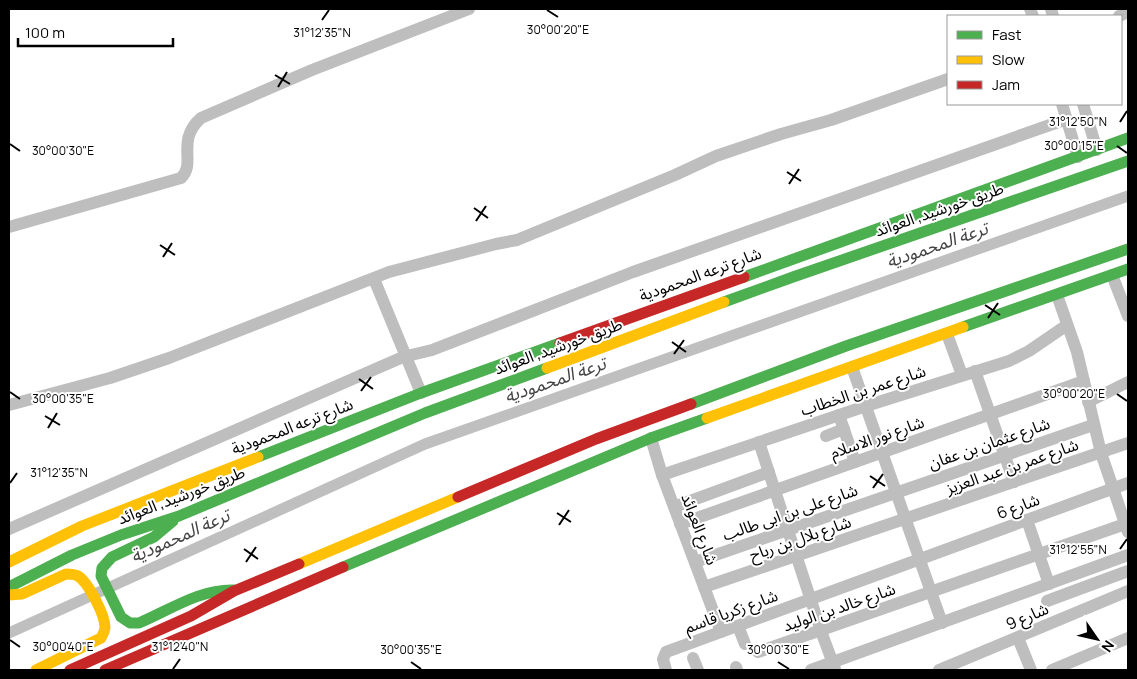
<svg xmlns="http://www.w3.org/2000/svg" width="1137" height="679" viewBox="0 0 1137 679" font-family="Manrope,'Noto Sans Arabic',sans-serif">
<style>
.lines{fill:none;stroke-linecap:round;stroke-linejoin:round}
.canal{stroke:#bfbfbf;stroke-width:11}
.street{stroke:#bebebe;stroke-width:12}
.fast{stroke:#4caf50;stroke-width:11}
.slow{stroke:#ffc107;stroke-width:11}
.jam{stroke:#c62828;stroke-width:11}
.ticks{fill:none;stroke:#000;stroke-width:2}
.labels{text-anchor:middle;stroke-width:4;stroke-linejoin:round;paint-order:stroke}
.street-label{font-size:16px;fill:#000;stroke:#fff}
.water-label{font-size:18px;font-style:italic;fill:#444;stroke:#fff}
.ticks-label{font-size:12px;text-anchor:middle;fill:#000;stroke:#fff;stroke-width:4;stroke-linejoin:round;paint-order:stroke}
</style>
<rect width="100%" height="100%" fill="#fff"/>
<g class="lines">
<!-- canal -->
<polyline class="canal" points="9,633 425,444 1128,196"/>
<!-- street -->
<g class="street">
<polyline points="1030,9 1033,16"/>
<polyline points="1051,9 1053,16"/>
<polyline points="1119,16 1128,12"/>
<polyline points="1062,104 1078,157"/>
<polyline points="1083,104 1097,150"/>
<path d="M 9,227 L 181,178 C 197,163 175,141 201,118 L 312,70 L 469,9"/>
<polyline points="1112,275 1128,316"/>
<polyline points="374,279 421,393"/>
<polyline points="1057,295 1077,352 1101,453 1128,532"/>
<polyline points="947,334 962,375"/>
<polyline points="852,367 942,623"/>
<polyline points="975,371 1014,482"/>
<polyline points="1088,402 1128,382"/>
<polyline points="9,405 110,378 169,358 389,272 496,244 517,240 675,175 716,156 781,134 831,120 948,79"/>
<polyline points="839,415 855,462"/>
<polyline points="826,436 844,429"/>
<polyline points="651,438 662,475 721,632"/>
<polyline points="759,442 821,631 835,669"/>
<polyline points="662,475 866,406 1009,361 1029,351 1067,325"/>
<polyline points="674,507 769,472"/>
<polyline points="1027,520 1049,584"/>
<polyline points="680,524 1084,381"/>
<polyline points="9,529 403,357 432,350 633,272 1067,119"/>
<polyline points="695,562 1093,425"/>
<polyline points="704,587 1128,443"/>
<polyline points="1047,601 1128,571"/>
<polyline points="738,626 745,644"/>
<polyline points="1018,638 1031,670"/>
<polyline points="758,652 1128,523"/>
<polyline points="693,658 698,670"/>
<polyline points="736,667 737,670"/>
<polyline points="666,670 663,659 666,652 1128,483"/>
<polyline points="811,670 1128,555"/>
<polyline points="939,670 1128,591"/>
<polyline points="1052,670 1128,638"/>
</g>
<!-- fast -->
<g class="fast">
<polyline points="744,277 1128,138"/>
<polyline points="724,302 793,277 1128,161"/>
<polyline points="963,327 1128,269"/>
<polyline points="691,404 846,346 1128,249"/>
<polyline points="258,457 421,393 560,343"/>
<path d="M 173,521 L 154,537 L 112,557 L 102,568 L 101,576 L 121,617 L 130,623 L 139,623 C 170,610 199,589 234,590"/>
<polyline points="343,567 651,438 707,418"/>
<polyline points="9,587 72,555 121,535 179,516 425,413 547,368"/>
</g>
<!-- slow -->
<g class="slow">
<polyline points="547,368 724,302"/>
<polyline points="707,418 963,327"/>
<polyline points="9,562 82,526 258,457"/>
<polyline points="299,564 458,497"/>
<path d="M 9,595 L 22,594 L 66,574 C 70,574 74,574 78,576 C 88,582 105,615 105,627 C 105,631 103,634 101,638 L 36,670"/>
</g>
<!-- jam -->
<g class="jam">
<polyline points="560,343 744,277"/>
<polyline points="458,497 596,439 691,404"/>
<polyline points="70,670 191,616 234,591 299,564"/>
<polyline points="105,670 343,567"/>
</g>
</g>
<!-- ticks -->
<path class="ticks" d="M 547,10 L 558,17M 322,20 L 329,10M 275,75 L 290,84M 278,87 L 287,72M 1120,122 L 1127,111M 10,144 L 20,151M 1117,146 L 1127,153M 787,172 L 801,181M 789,184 L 799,169M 474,208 L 488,218M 476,221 L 486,206M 160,245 L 175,255M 163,257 L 172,243M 985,305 L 1000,315M 988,318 L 998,303M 672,342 L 686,352M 674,354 L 684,340M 359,379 L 373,389M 361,391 L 371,377M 10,392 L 20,399M 1117,394 L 1127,401M 45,416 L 60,425M 48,428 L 57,413M 870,476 L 885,486M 10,483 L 17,473M 873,488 L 883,474M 557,513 L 571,522M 559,525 L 569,510M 244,549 L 258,559M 1120,549 L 1127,539M 246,562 L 256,547M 10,640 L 20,647M 411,662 L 421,669M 778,662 L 789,669M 173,669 L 180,659"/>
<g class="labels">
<!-- street labels -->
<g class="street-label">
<text transform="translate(939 209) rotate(-19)" y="6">طريق خورشيد, العوائد</text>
<text transform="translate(700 274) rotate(-20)" y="6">شارع ترعه المحمودية</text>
<text transform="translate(558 346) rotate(-20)" y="6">طريق خورشيد, العوائد</text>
<text transform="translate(863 390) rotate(-18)" y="6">شارع عمر بن الخطاب</text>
<text transform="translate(292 426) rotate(-21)" y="6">شارع ترعه المحمودية</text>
<text transform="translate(877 437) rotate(-19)" y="6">شارع نور الاسلام</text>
<text transform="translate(989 443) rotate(-19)" y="6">شارع عثمان بن عفان</text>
<text transform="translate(1012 466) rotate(-19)" y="6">شارع عمر بن عبد العزيز</text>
<text transform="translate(181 495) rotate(-21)" y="6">طريق خورشيد, العوائد</text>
<text transform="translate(1018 506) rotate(-20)" y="6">شارع 6</text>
<text transform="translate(790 512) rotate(-19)" y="6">شارع على بن ابى طالب</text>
<text transform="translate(700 529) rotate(69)" y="6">شارع العوائد</text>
<text transform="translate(800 538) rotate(-19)" y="6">شارع بلال بن رباح</text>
<text transform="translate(839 607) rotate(-19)" y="6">شارع خالد بن الوليد</text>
<text transform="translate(731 611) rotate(-20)" y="6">شارع زكريا قاسم</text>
<text transform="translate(1027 616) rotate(-23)" y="6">شارع 9</text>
</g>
<!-- water labels -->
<g class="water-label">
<text transform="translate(937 245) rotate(-19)" y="6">ترعة المحمودية</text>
<text transform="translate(555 380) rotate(-19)" y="6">ترعة المحمودية</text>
<text transform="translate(180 536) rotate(-24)" y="6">ترعة المحمودية</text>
</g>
</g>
<g class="ticks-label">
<text x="558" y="34">30°00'20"E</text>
<text x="322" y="37">31°12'35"N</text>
<text x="1078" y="126">31°12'50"N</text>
<text x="1074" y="150">30°00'15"E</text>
<text x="63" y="155">30°00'30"E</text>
<text x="1074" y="398">30°00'20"E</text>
<text x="63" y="403">30°00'35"E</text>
<text x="59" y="477">31°12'35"N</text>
<text x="1078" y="554">31°12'55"N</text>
<text x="180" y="651">31°12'40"N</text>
<text x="63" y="651">30°00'40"E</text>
<text x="411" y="654">30°00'35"E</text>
<text x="778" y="654">30°00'30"E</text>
</g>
<!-- border -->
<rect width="1137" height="679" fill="none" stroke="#000000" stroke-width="20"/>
<!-- legend -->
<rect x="947" y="15" width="175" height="90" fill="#ffffff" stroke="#999999"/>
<rect x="957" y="31" width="25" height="8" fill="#4caf50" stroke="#999999"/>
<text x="992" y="40" font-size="15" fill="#000000">Fast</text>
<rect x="957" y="56" width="25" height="8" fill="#ffc107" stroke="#999999"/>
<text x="992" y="65" font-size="15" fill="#000000">Slow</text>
<rect x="957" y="81" width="25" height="8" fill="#c62828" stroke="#999999"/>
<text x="992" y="90" font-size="15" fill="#000000">Jam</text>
<!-- north arrow -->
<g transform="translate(1097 639) rotate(124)" stroke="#ffffff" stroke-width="4" paint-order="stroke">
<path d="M0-4L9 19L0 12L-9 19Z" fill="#000000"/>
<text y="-8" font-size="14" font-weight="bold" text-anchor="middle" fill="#000000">N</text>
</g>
<!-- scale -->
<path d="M18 38v8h155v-8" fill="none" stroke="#000000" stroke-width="2.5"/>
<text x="25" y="38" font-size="15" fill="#000000" stroke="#ffffff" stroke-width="4" paint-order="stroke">100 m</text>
</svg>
